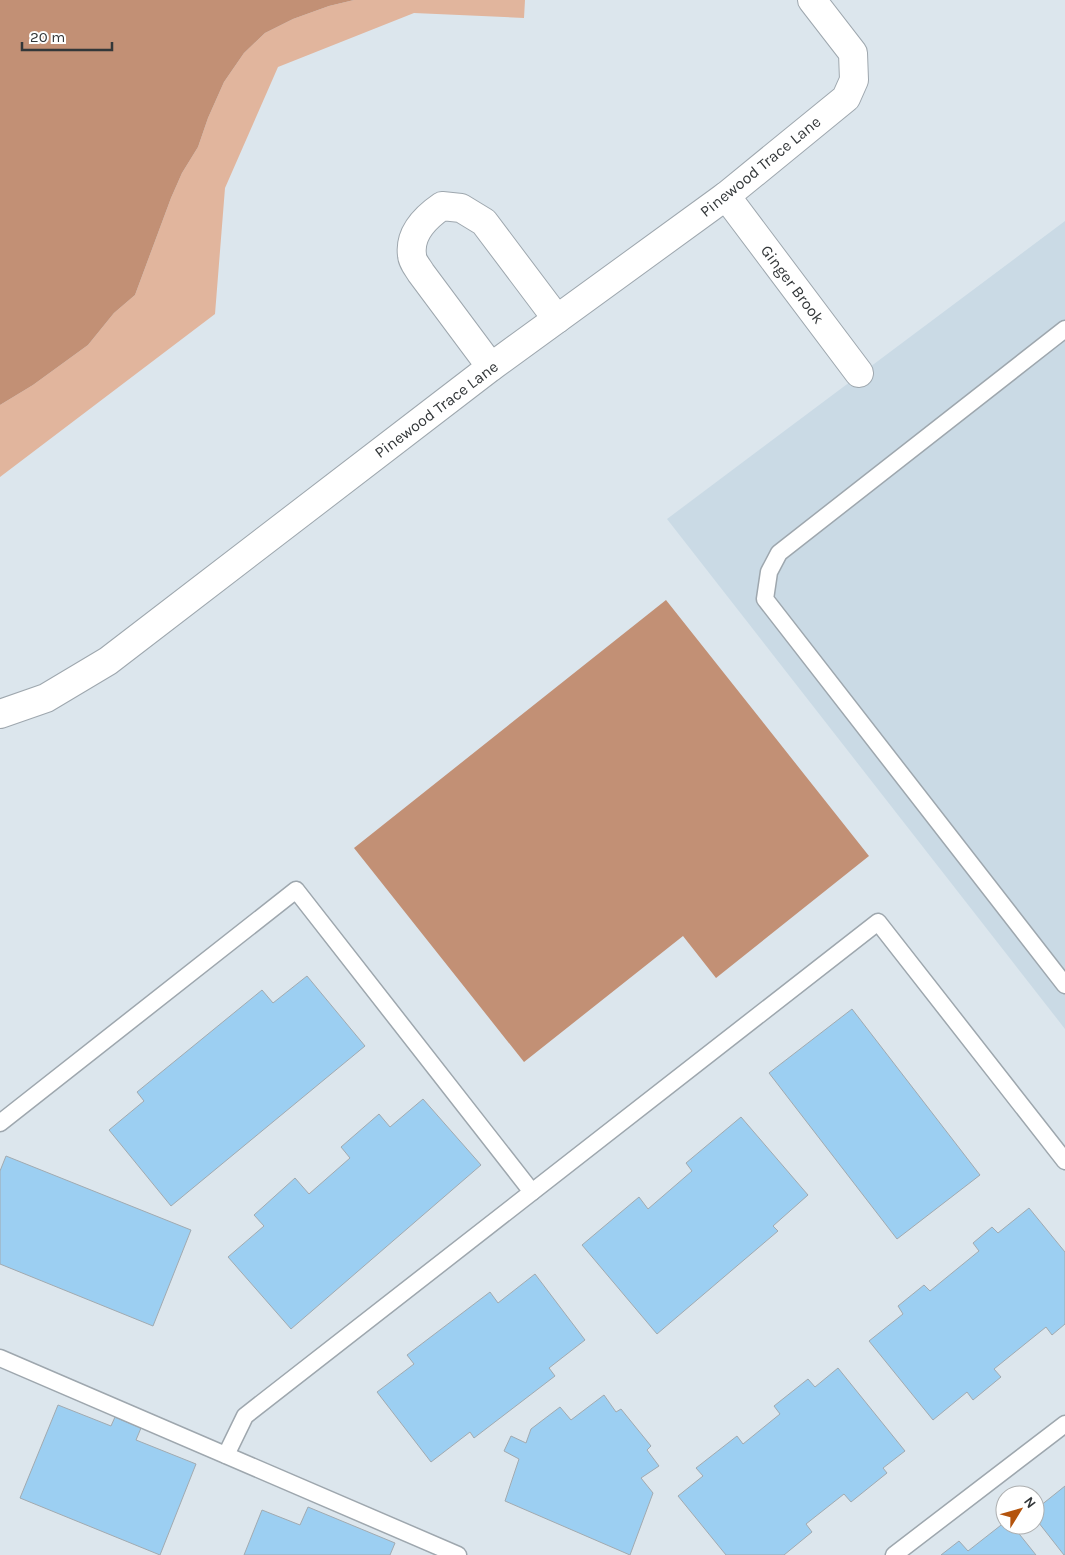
<svg xmlns="http://www.w3.org/2000/svg" width="1065" height="1555" viewBox="0 0 1065 1555" font-family="Karla,sans-serif">
<style>
.built{fill:#cadae5}
.green{fill:#e1b59d}
.water{fill:#c29075}
.building{fill:#9ccff2;stroke:#a1aab0}
.lines{fill:none;stroke-linecap:round;stroke-linejoin:round}
.lane-casing{stroke:#9ea7ae;stroke-width:19}
.street-casing{stroke:#9ea7ae;stroke-width:30}
.lane{stroke:#fff;stroke-width:16}
.street{stroke:#fff;stroke-width:28}
.labels{text-anchor:middle;stroke-width:4;stroke-linejoin:round;paint-order:stroke}
.street-label{font-size:16px;fill:#333739;stroke:#fff}
</style>
<rect width="100%" height="100%" fill="#dce6ed"/>
<!-- built -->
<polygon class="built" points="1065,221 1065,1029 667,519"/>
<!-- green -->
<polygon class="green" points="354,0 525,0 524,18 414,13 278,67 225,188 215,314 0,477 0,405 33,385 88,345 114,313 135,295 171,198 182,173 198,147 208,118 224,82 244,53 265,33 293,19 329,6"/>
<!-- water -->
<g class="water">
<polygon points="0,0 354,0 329,6 293,19 265,33 244,53 224,82 208,118 198,147 182,173 171,198 135,295 114,313 88,345 33,385 0,405"/>
<polygon points="666,600 869,856 716,978 683,936 524,1062 354,848"/>
</g>
<!-- building -->
<g class="building">
<polygon points="307,976 365,1046 171,1206 109,1130 144,1101 137,1092 262,990 273,1003"/>
<polygon points="852,1009 980,1175 897,1239 769,1073"/>
<polygon points="423,1099 481,1165 291,1329 228,1257 264,1226 254,1215 295,1178 309,1194 350,1158 341,1147 379,1114 390,1127"/>
<polygon points="741,1117 808,1195 773,1226 778,1231 657,1334 582,1245 639,1197 648,1209 692,1171 686,1163"/>
<polygon points="6,1156 191,1230 153,1326 0,1264 0,1171"/>
<polygon points="1029,1208 1065,1252 1065,1324 1052,1335 1046,1327 994,1369 1001,1377 973,1400 967,1392 933,1420 869,1341 903,1314 898,1306 924,1285 930,1291 979,1251 973,1243 992,1227 998,1233"/>
<polygon points="535,1274 585,1340 549,1368 555,1376 474,1438 470,1432 431,1462 377,1392 414,1364 407,1355 490,1292 498,1303"/>
<polygon points="838,1368 905,1451 883,1468 887,1473 851,1502 844,1494 806,1524 812,1532 784,1555 726,1555 678,1496 703,1476 696,1468 737,1436 743,1444 780,1414 774,1406 808,1379 815,1387"/>
<polygon points="604,1395 616,1412 621,1409 651,1446 647,1450 659,1466 641,1478 653,1493 630,1555 505,1501 519,1459 504,1451 511,1436 526,1443 531,1429 560,1407 571,1420"/>
<polygon points="58,1405 111,1426 115,1417 141,1428 136,1440 196,1464 160,1555 20,1498"/>
<polygon points="1065,1486 1065,1555 1064,1555 1035,1518 1035,1510"/>
<polygon points="308,1507 395,1543 390,1555 244,1555 262,1510 300,1525"/>
<polygon points="1005,1522 1005,1525 1012,1525 1036,1555 941,1555 959,1541 968,1551"/>
</g>
<g class="lines">
<!-- lane casing -->
<g class="lane-casing">
<g id="lane">
<polyline points="1065,329 779,553 769,572 765,599 1065,985"/>
<polyline points="0,1123 296,890 532,1192"/>
<polyline points="0,1358 458,1555"/>
<polyline points="226,1455 245,1416 878,922 1065,1161"/>
<polyline points="894,1555 1065,1424"/>
</g>
</g>
<!-- street casing -->
<g class="street-casing">
<g id="street">
<polyline points="726,196 859,373"/>
<path d="M 491,367 L 421,273 C 418,268 412,261 412,255 C 409,233 426,217 442,206 L 461,208 L 484,222 L 557,319"/>
<polyline points="0,714 46,698 108,661 491,367 726,196 846,98 854,80 853,53 812,0"/>
</g>
</g>
<!-- lane -->
<use href="#lane" class="lane"/>
<!-- street -->
<use href="#street" class="street"/>
</g>
<g class="labels">
<!-- street labels -->
<g class="street-label">
<text transform="translate(760 166) rotate(-39)" y="6">Pinewood Trace Lane</text>
<text transform="translate(793 284) rotate(53)" y="6">Ginger Brook</text>
<text transform="translate(436 409) rotate(-37)" y="6">Pinewood Trace Lane</text>
</g>
</g>
<!-- north arrow -->
<g transform="translate(1020 1510) rotate(53)"><circle r="24" fill="#ffffff" stroke="#adafb0"/>
<path d="M0-4L9 19L0 12L-9 19Z" fill="#b4540d"/>
<text y="-8" font-size="14" font-weight="bold" text-anchor="middle" fill="#333739">N</text>
</g>
<!-- scale -->
<path d="M22 42v8h90v-8" fill="none" stroke="#333739" stroke-width="2.5"/>
<text x="30" y="42" font-size="15" fill="#333739" stroke="#ffffff" stroke-width="4" paint-order="stroke">20 m</text>
</svg>
